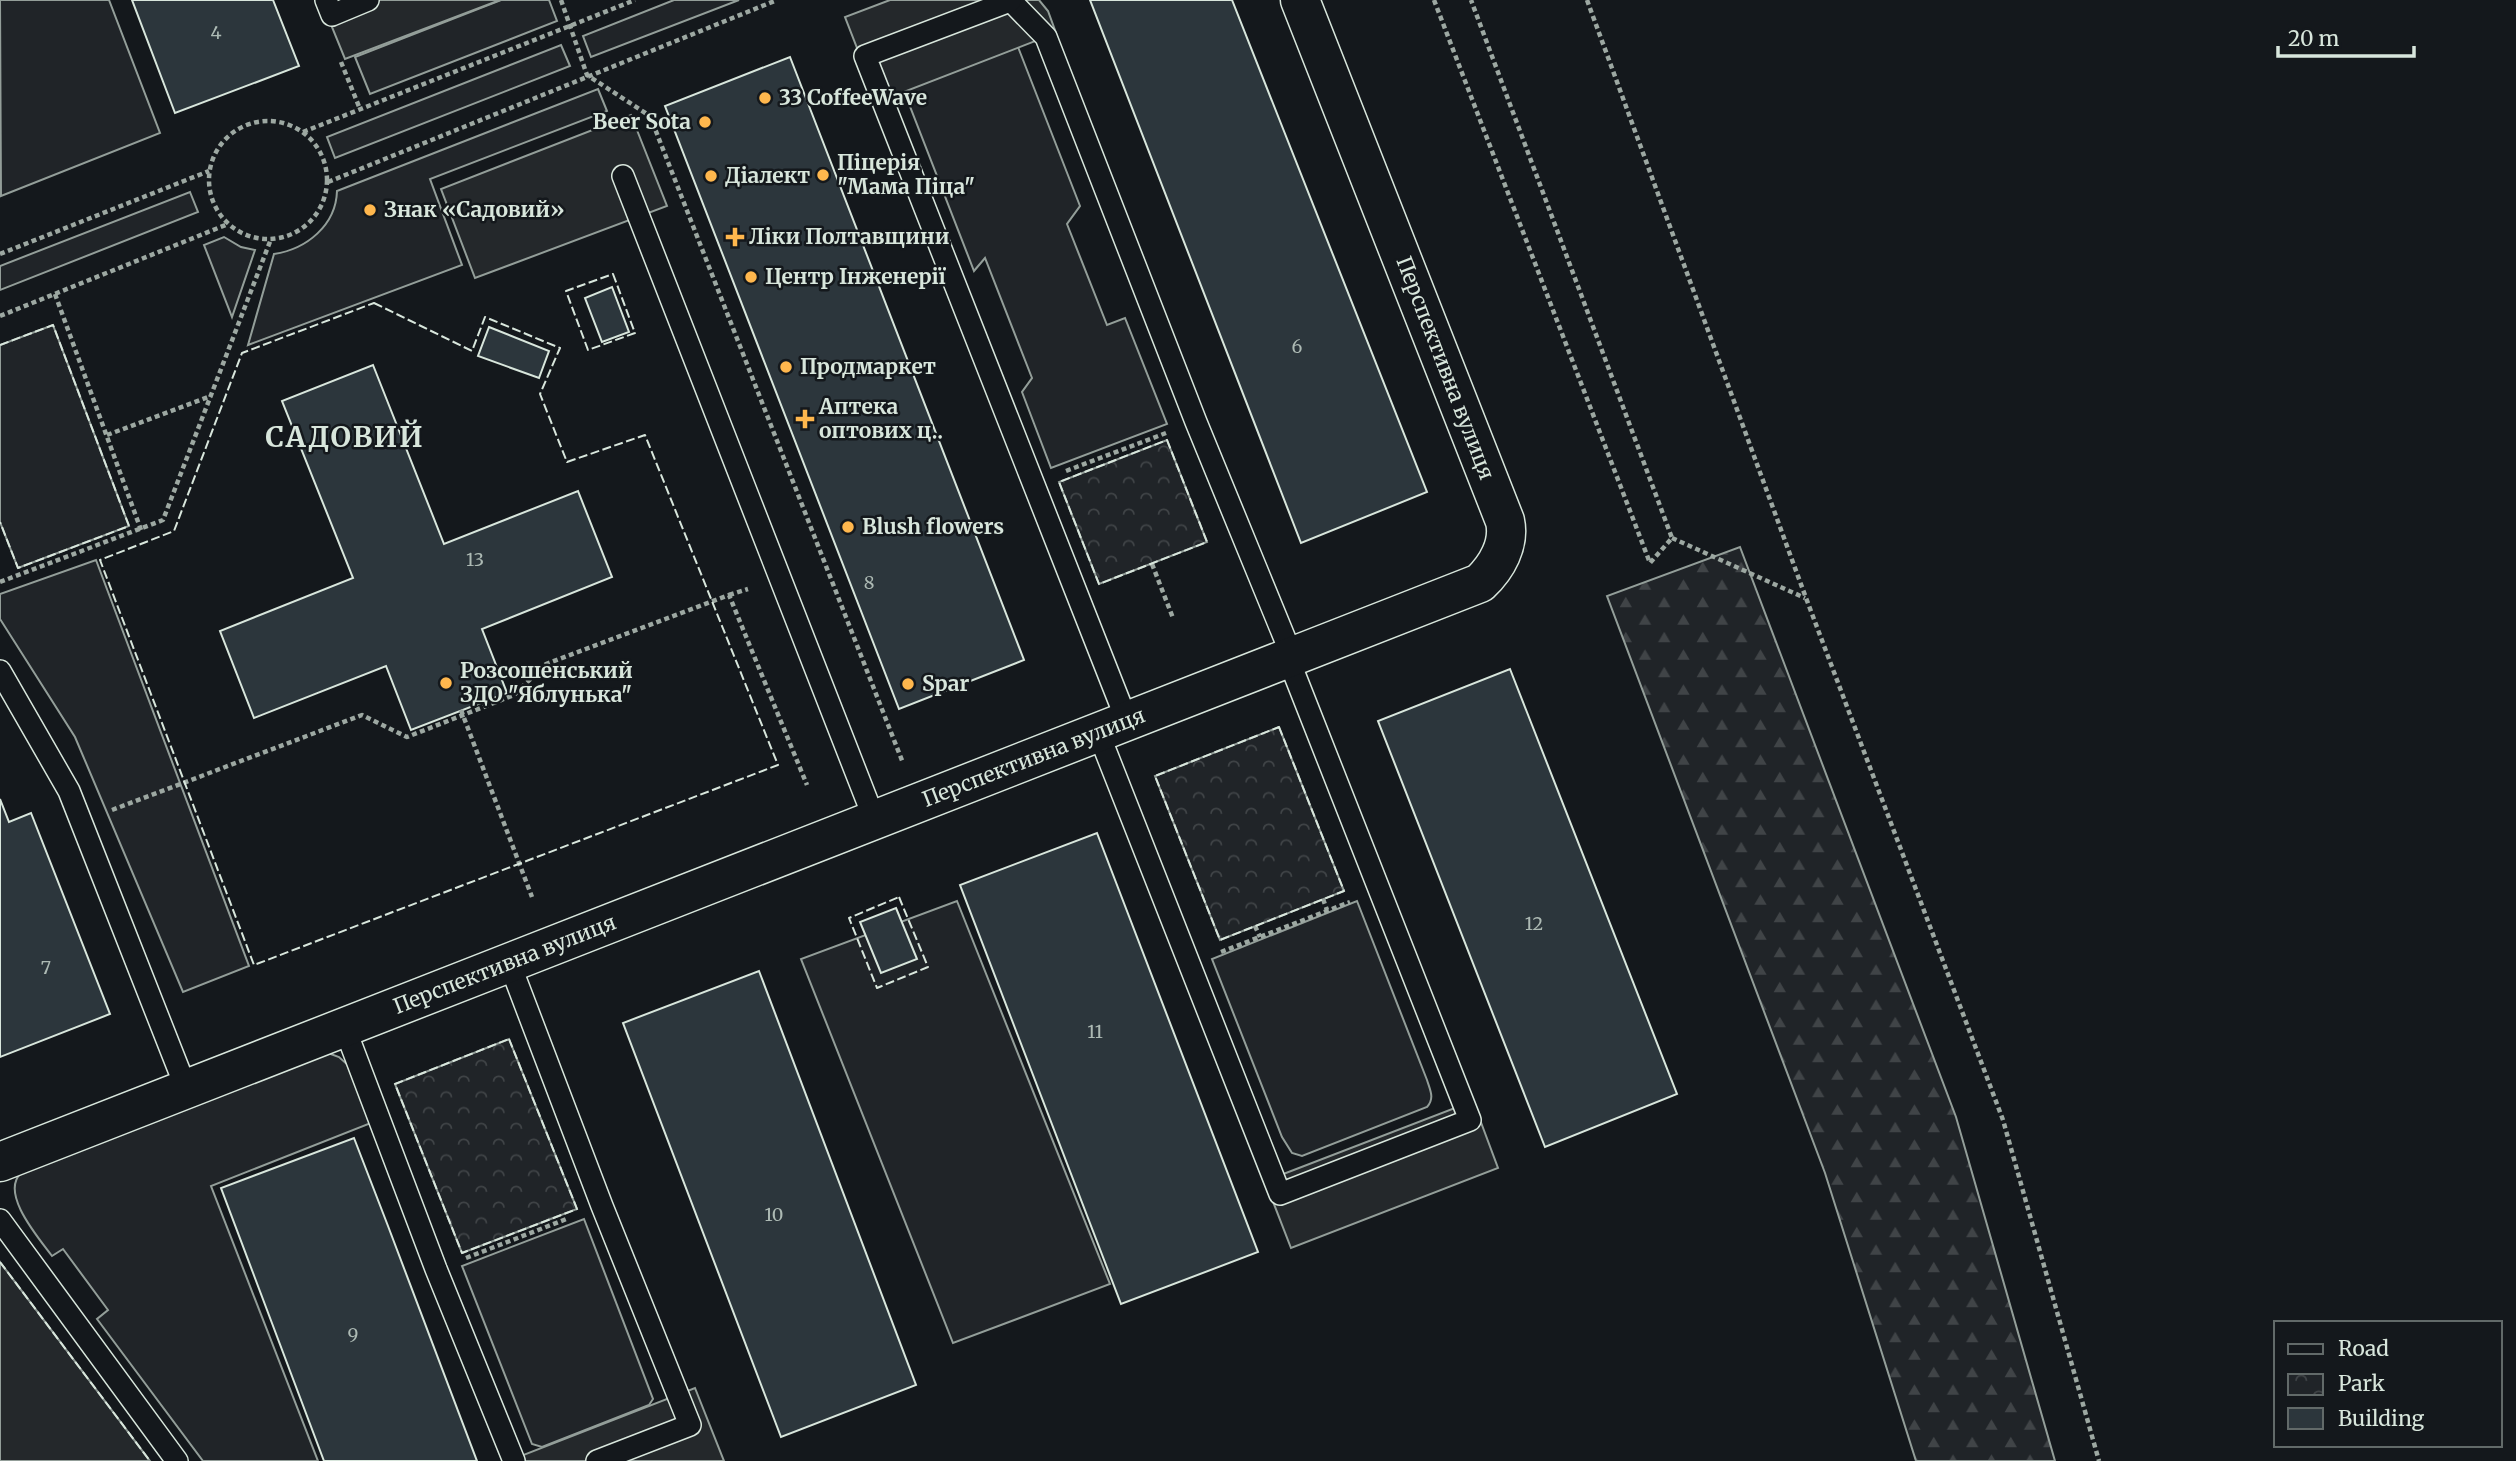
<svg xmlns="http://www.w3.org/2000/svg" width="2516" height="1461" viewBox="0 0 2516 1461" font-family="Merriweather,serif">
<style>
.green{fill:#202428;stroke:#939e99;stroke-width:2}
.forest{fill:url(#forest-firs);stroke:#939e99;stroke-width:2}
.park{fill:url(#park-crowns);stroke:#939e99;stroke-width:2}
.parking{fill:#24282b;stroke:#939e99;stroke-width:2}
.building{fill:#2c363c;stroke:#d8e6dc;stroke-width:2}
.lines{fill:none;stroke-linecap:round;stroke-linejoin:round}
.lane-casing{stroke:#d8e6dc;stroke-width:24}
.street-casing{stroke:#d8e6dc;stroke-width:41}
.path{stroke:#9da8a2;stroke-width:4.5;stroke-dasharray:5 3.5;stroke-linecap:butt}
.lane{stroke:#14181c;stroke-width:21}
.street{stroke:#14181c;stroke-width:38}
.fence{stroke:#d8e6dc;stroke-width:2;stroke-dasharray:9 3.5;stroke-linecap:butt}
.poi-dot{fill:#ffb74d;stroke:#14181c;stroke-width:2.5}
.labels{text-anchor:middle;stroke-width:5;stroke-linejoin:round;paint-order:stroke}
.number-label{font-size:18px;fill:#adbab4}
.poi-label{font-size:21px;font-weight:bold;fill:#d8e6dc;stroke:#14181c;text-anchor:start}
.street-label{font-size:21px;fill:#d8e6dc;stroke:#14181c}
.district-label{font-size:28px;font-weight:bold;letter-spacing:2px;fill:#d8e6dc;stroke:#14181c}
</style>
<defs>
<pattern id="forest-firs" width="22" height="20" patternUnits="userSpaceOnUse" patternTransform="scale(1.75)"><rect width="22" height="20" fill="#202428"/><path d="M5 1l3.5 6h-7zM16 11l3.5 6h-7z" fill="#404447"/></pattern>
<pattern id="park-crowns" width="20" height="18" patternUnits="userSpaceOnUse" patternTransform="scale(1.75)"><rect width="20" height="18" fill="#202428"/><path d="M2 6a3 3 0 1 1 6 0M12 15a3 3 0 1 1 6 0" fill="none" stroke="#404447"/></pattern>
</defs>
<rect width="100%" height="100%" fill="#14181c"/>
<!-- green -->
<g class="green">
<polygon points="0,0 109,0 160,133 1,196"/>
<polygon points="501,0 549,0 557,21 370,94 355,57"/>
<polygon points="674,0 739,0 591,57 583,36"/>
<polygon points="561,45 570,66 335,158 327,137"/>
<polygon points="1018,47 1080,206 1067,224 1107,325 1125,318 1167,424 1051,468 1022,392 1032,378 985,258 974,271 904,91"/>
<path d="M 598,89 L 607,111 L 430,179 L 462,265 L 248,345 L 274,254 C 307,249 336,225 337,191 Z"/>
<polygon points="190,192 198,212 0,290 0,266"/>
<polygon points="224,237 241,247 255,250 232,317 204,245"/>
<polygon points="53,325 129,526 18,568 0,522 0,345"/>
<polygon points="96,560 249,966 183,992 75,737 0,619 0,594"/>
<polygon points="957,901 1110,1284 953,1343 801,959"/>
<path d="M 1357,901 L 1427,1080 C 1430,1090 1435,1098 1427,1107 L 1302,1156 L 1292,1153 L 1282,1137 L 1212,959 Z"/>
<path d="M 328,1053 L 339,1057 L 349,1066 L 371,1123 L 211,1186 L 318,1461 L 203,1461 L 97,1319 L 108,1310 L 63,1249 L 52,1256 C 37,1236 0,1193 21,1173 Z"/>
<polygon points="584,1219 653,1399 649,1405 542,1447 532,1444 462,1266"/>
</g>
<!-- forest -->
<polygon class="forest" points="1740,547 1956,1117 2055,1461 1916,1461 1825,1173 1607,596"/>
<!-- park -->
<g class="park">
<polygon points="1167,440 1207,542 1099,584 1059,482"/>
<polygon points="1279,727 1344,891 1220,940 1155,776"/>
<polygon points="509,1039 577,1209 462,1253 395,1084"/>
</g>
<!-- parking -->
<g class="parking">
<polygon points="321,0 500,0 345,59"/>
<polygon points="890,0 1039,0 1048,11 1056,33 878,102 845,17"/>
<polygon points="631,115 667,206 475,278 441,189"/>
<polygon points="1473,1101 1498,1168 1291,1248 1265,1181"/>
<polygon points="0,1262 150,1461 0,1461"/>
<polygon points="695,1388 724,1461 508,1461"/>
</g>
<!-- building -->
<g class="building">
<polygon points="132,0 273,0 299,66 175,113"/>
<polygon points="1090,0 1232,0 1427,492 1301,543"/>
<polygon points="790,57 1024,660 899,709 665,106"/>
<polygon points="612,287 629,332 602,342 585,298"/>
<polygon points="489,327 549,351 539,378 478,356"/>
<polygon points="373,365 444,544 578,491 612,577 482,629 507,693 411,730 386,666 254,718 220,631 353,578 282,401"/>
<polygon points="1510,669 1677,1094 1545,1147 1378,721"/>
<polygon points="0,799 9,822 31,813 110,1014 0,1057"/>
<polygon points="1097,833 1258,1252 1121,1304 960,885"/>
<polygon points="896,908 917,959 881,973 860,922"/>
<polygon points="759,971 916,1385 781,1437 623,1023"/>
<polygon points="354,1138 388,1226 477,1461 324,1461 221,1188"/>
</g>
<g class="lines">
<!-- lane casing -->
<g class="lane-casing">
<g id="lane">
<polyline points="326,0 332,15 368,0"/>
<polyline points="1010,0 1046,37 1196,422 1292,656"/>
<polyline points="1010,1 865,56 1127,721"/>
<polyline points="623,176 875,821"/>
<polyline points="0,671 69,791 186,1088"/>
<polyline points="1098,732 1280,1194 1470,1120 1288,658"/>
<polyline points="509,962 602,1206 690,1425 597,1461"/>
<polyline points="344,1026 436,1269 514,1461"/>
<polyline points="0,1220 177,1461"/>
</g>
</g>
<!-- street casing -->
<g class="street-casing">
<g id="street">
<path id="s1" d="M 0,1162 L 1480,583 C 1497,567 1510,544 1505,521 L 1300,0"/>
</g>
</g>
<!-- path -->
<g class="path">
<polyline points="561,0 587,75 650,116 903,763"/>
<polyline points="1434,0 1650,563 1672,538 1471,0"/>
<polyline points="1587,0 1806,598 2003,1120 2099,1461"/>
<polyline points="341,62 360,109"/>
<circle cx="268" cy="180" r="59"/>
<polyline points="303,132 635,0"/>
<polyline points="328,182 777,0"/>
<polyline points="0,254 209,171"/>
<polyline points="55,294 141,530"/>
<polyline points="0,316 228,224"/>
<polyline points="107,435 211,396"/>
<polyline points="1066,471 1166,433"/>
<polyline points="1672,538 1805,598"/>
<polyline points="1152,564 1173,618"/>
<polyline points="0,582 163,520 271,239"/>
<polyline points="729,595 748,589"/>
<polyline points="461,710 532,897"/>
<polyline points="112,810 362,715 407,737 514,695 546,664 729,595 807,785"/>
<polyline points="1323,899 1327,910"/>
<polyline points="1255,926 1260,937"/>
<polyline points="1221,952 1350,902"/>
<polyline points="466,1258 569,1218"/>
</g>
<!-- lane -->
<use href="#lane" class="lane"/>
<!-- street -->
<use href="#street" class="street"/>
<!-- fence -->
<g class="fence">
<polygon points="613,274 635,333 588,350 566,291"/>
<polygon points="374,303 472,351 485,317 560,348 540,394 567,462 645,435 778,765 254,965 100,560 174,531 242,353"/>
<polyline points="0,345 53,325 129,526 18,568 0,522"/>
<polygon points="1167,440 1207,542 1099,584 1059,482"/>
<polygon points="1279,727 1344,891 1220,940 1155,776"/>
<polygon points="899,897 928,967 877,988 849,918"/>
<polygon points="509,1039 577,1209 462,1253 395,1084"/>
<polyline points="0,1262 150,1461"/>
</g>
</g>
<!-- markers -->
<g class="poi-dot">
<circle cx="765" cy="98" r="7"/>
<circle cx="705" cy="122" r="7"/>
<circle cx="823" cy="175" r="7"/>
<circle cx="711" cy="176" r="7"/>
<circle cx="370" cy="210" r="7"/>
<path d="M731.5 226.5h7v7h7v7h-7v7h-7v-7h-7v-7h7z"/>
<circle cx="751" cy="277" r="7"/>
<circle cx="786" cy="367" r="7"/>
<path d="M801.5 408.5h7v7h7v7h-7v7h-7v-7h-7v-7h7z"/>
<circle cx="848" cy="527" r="7"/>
<circle cx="446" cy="683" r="7"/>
<circle cx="908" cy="684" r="7"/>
</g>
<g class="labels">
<!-- number labels -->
<g class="number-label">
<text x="216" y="39">4</text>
<text x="1297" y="353">6</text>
<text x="475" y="566">13</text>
<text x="869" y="589">8</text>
<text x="1534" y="930">12</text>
<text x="46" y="974">7</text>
<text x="1095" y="1038">11</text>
<text x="774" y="1221">10</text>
<text x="353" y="1341">9</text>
</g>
<!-- poi labels -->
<g class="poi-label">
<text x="779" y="105">33 CoffeeWave</text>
<text x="691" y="129" text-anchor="end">Beer Sota</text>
<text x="837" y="170">Піцерія<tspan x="837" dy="24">"Мама Піца"</tspan></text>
<text x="725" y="183">Діалект</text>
<text x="384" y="217">Знак «Садовий»</text>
<text x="749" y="244">Ліки Полтавщини</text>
<text x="765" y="284">Центр Інженерії</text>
<text x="800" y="374">Продмаркет</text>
<text x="819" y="414">Аптека<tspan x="819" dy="24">оптових ц‥</tspan></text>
<text x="862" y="534">Blush flowers</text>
<text x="460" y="678">Розсошенський<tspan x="460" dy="24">ЗДО "Яблунька"</tspan></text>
<text x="922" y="691">Spar</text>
</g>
<!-- street labels -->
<g class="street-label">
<text transform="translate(1445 368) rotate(69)" y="7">Перспективна вулиця</text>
<text dy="7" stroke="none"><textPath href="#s1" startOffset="1110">Перспективна вулиця</textPath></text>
<text dy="7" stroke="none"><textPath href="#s1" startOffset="542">Перспективна вулиця</textPath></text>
</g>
<!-- district labels -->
<g class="district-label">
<text x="345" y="447">САДОВИЙ</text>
</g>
</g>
<!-- legend -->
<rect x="2274" y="1321" width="228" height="126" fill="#14181c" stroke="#626a69" stroke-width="2"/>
<rect x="2288" y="1344" width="35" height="10" fill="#14181c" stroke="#626a69" stroke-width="2"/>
<text x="2338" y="1356" font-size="21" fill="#d8e6dc">Road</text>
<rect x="2288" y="1374" width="35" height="21" fill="url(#park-crowns)" stroke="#626a69" stroke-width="2"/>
<text x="2338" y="1391" font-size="21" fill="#d8e6dc">Park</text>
<rect x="2288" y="1408" width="35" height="21" fill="#2c363c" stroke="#626a69" stroke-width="2"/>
<text x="2338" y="1426" font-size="21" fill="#d8e6dc">Building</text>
<!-- scale -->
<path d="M2278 46v10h136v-10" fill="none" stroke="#d8e6dc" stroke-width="3.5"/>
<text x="2288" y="46" font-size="21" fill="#d8e6dc" stroke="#14181c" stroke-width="5" paint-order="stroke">20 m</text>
</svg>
